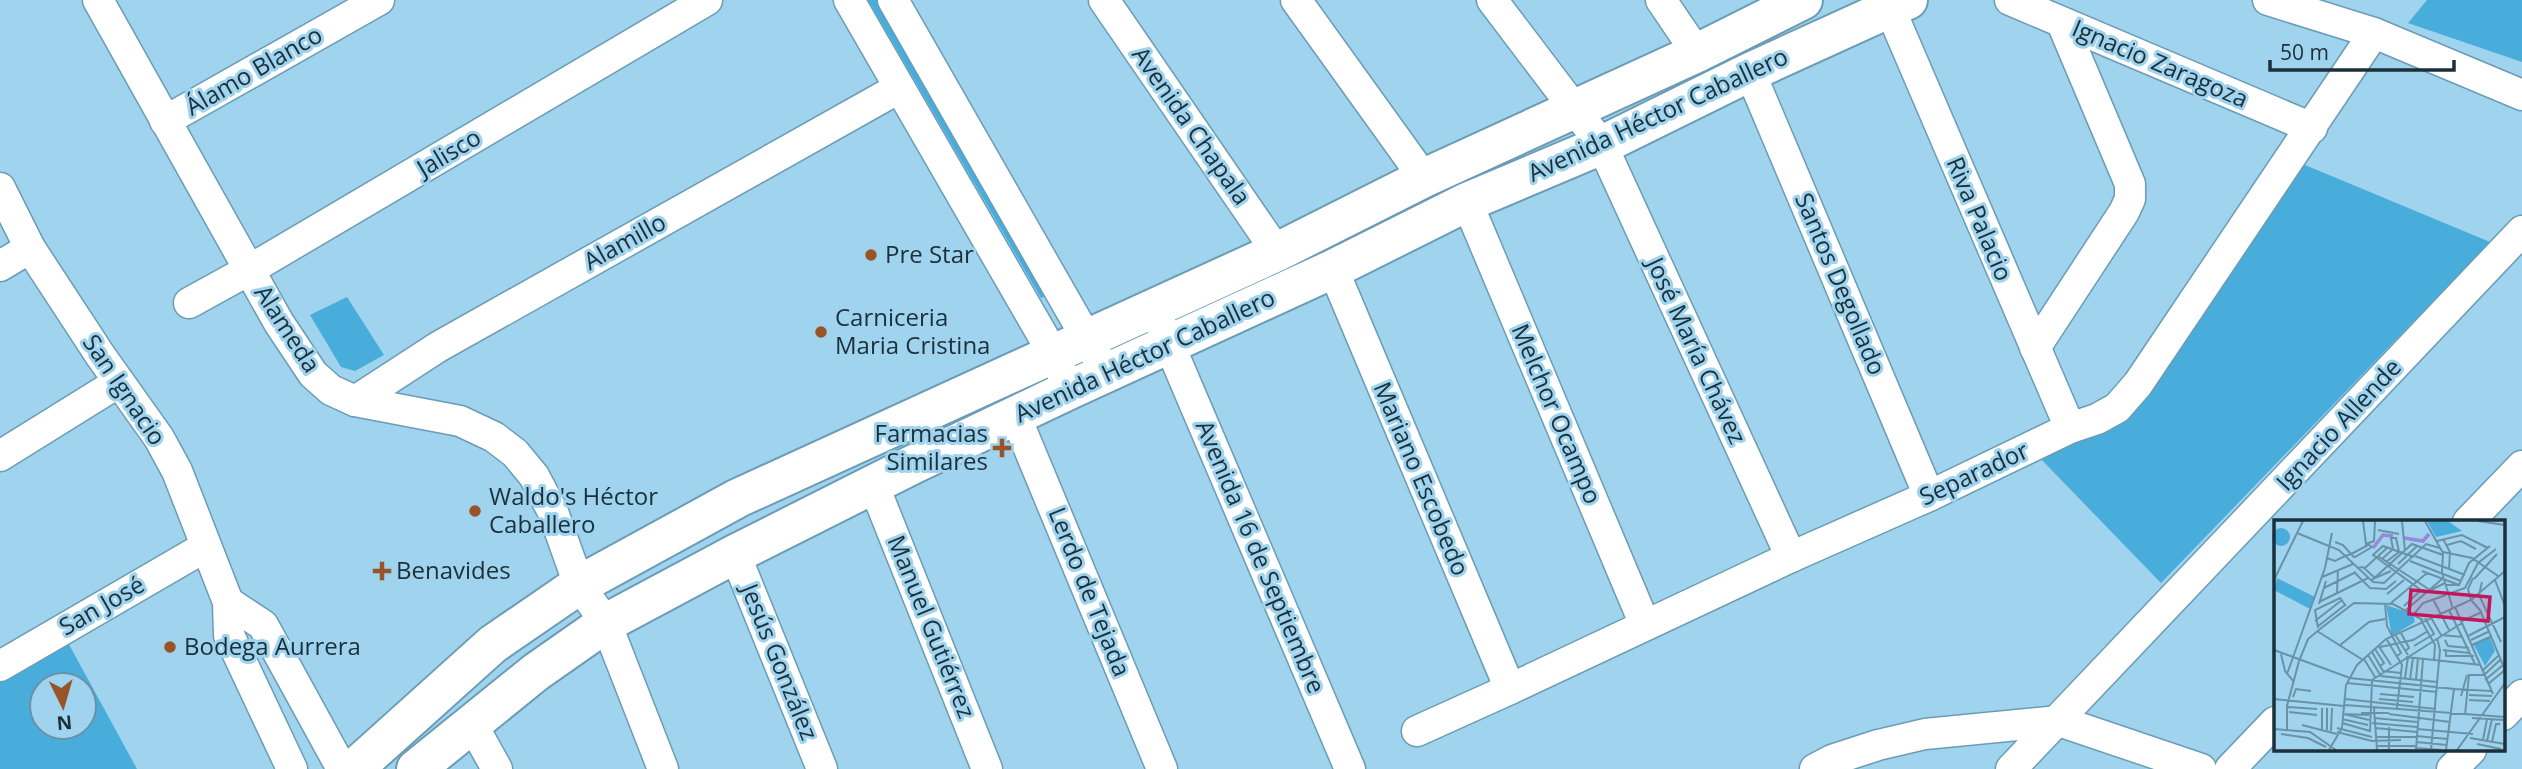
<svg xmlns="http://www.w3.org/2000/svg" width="2522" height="769" viewBox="0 0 2522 769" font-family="'Open Sans',sans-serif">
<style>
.green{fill:#48addb;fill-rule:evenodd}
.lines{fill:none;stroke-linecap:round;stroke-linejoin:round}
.minor-casing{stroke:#6a9cb6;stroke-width:33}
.major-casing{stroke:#6a9cb6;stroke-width:42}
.minor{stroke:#fff;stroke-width:30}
.major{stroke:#fff;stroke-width:38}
.poi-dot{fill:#985327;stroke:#9fd3ee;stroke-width:2.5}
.labels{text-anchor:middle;stroke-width:6;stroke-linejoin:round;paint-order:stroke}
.street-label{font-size:24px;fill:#1b303a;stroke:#9fd3ee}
.poi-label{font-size:24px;fill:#1b303a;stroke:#9fd3ee;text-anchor:start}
.inset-river{fill:none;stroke:#9788d8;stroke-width:3.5}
.inset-road{fill:none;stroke:#6a92a6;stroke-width:2}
.view{fill:#c2185b;fill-opacity:0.15;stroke:#c2185b;stroke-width:3.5}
.inset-edge{fill:none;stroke:#1b303a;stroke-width:3.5}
</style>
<rect width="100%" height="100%" fill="#9fd3ee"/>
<!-- green -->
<g class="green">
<polygon points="868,0 886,0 1054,292 1041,298"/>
<polygon points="2427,0 2522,0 2522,62 2408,23"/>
<polygon points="2293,160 2490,242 2161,583 2037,455 2121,416"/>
<polygon points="347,297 384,355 355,371 341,367 310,315"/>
<path d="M 66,639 L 137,769 L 0,769 L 0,678 ZM 42,685 L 84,685 L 84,727 L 42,727 Z"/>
</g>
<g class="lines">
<!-- minor casing -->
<g class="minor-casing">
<g id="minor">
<polyline points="98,0 279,323 313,374 331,390 355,401 460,421 494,437 515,453 534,476 553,512 579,585 606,623 663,769"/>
<polyline points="849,0 1054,355 1062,373"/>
<polyline points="893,0 1098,358"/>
<polyline points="1104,0 1277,252"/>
<polyline points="1296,0 1424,178"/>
<polyline points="1492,0 1602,145 1791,557"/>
<polyline points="1661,0 1697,53"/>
<polyline points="2010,0 2312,128"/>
<polyline points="2268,0 2374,33 2522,95"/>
<polyline points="1890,9 2070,428"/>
<polyline points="1750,72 1929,496"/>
<polyline points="165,121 379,0"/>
<polyline points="0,188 30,248 100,355 159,438 177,471 228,602 229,635 292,769"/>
<polyline points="1467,202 1645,625"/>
<polyline points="0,266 30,248"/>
<polyline points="1333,269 1510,689"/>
<polyline points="189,303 249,270 707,0"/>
<polyline points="1161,325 1350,769"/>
<polyline points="2035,348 2124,212 2130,199 2130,184 2062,23"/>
<polyline points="355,401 438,347 899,88"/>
<polyline points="1015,415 1162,769"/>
<polyline points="0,456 119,382"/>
<polyline points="874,486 987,769"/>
<polyline points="2468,522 2522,466"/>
<polyline points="735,554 822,769"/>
<polyline points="228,602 263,625 342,769"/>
<polyline points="0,666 205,547"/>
<polyline points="2503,715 2522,695"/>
<polyline points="472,724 497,769"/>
<polyline points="1417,731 1510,689 1791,557 1929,496 2070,428 2097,419 2117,408 2138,384 2374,33"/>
<polyline points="1815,769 1832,760 1878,745 1925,734 2059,721 2201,769"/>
<polyline points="2011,769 2522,231"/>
<polyline points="2230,769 2275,722"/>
<polyline points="2452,769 2471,750"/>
</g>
</g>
<!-- major casing -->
<g class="major-casing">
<g id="major">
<polyline points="354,769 493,644 579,585 738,498 1277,252 1424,178 1697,53 1803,0"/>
<polyline points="416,769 536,672 606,623 735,554 914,464 1069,390 1333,269 1467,202 1602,145 1750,72 1908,0"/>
</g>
</g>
<!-- minor -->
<use href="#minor" class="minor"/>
<!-- major -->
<use href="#major" class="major"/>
</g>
<!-- markers -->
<g class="poi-dot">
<circle cx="871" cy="255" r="7"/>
<circle cx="821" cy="332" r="7"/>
<path d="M998.5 437.5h7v7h7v7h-7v7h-7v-7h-7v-7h7z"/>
<circle cx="475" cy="511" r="7"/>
<path d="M378.5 560.5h7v7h7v7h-7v7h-7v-7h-7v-7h7z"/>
<circle cx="170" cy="647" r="7"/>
</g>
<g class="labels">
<!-- street labels -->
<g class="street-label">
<text transform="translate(2160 64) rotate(23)" y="8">Ignacio Zaragoza</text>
<text transform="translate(254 71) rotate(-30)" y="8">Álamo Blanco</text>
<text transform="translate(1658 115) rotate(-25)" y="8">Avenida Héctor Caballero</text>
<text transform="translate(1191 126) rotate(55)" y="8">Avenida Chapala</text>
<text transform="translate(449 153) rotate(-31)" y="8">Jalisco</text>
<text transform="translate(1979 219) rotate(67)" y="8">Riva Palacio</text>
<text transform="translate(625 242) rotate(-29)" y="8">Alamillo</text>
<text transform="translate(1840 284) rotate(67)" y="8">Santos Degollado</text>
<text transform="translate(287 329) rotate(57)" y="8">Alameda</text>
<text transform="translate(1696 351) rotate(65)" y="8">José María Chávez</text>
<text transform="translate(1145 356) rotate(-25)" y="8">Avenida Héctor Caballero</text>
<text transform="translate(124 390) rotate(56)" y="8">San Ignacio</text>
<text transform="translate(1556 414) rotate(67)" y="8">Melchor Ocampo</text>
<text transform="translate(2339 425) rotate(-47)" y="8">Ignacio Allende</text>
<text transform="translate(1974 474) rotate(-25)" y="8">Separador</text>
<text transform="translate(1421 479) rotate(67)" y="8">Mariano Escobedo</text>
<text transform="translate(1260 557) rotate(67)" y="8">Avenida 16 de Septiembre</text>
<text transform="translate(1089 592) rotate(68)" y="8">Lerdo de Tejada</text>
<text transform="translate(102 606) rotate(-30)" y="8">San José</text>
<text transform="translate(931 627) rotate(68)" y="8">Manuel Gutiérrez</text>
<text transform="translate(779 662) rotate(68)" y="8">Jesús González</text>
</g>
<!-- poi labels -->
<g class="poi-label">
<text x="885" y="263">Pre Star</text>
<text x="835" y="326">Carniceria<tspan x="835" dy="28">Maria Cristina</tspan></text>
<text x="988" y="442" text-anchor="end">Farmacias<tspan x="988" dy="28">Similares</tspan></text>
<text x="489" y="505">Waldo's Héctor<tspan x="489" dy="28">Caballero</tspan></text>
<text x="396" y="579">Benavides</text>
<text x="184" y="655">Bodega Aurrera</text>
</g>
</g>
<!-- overview -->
<g transform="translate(2274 520)">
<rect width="231" height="231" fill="#9fd3ee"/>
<path d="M 153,1 L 174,1 L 188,11 L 162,17 ZM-2 17a9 9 0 1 1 18 0a9 9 0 1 1-18 0ZM 3,58 L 41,77 L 36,89 L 0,70 ZM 112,85 L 139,94 L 141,102 L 118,116 ZM 216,117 L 221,131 L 211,146 L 200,125 Z" fill="#48addb"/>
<path class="inset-river" d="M 130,18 L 149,21 L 155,14M 99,28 L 109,15 L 119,16"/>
<path class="inset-road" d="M 89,1 L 92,24 L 100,21 L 101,1M 128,1 L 131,31M 151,1 L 169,33 L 168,53 L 179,89M 204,1 L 231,5M 104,10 L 125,14M 23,13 L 65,30 L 99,62 L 110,63 L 152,24 L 166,28M 169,19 L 176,32 L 175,49M 163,21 L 188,15 L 214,28M 173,25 L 187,21 L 202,29M 169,32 L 198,38 L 224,56M 104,36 L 156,70M 141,36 L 191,55M 140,37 L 109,26 L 99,35 L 151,73 L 171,63M 53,38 L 61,41 L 71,36 L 77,34 L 81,32 L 94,25 L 95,25 L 98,27 L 81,37 L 80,37 L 77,34 L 69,25 L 61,22M 108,39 L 119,29 L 117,18 L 122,18 L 125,32 L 112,42M 136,41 L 187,61M 124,44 L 143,26M 83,48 L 89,47 L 101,58 L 117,51M 91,48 L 114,27M 148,51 L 185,65M 81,53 L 96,68 L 112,69 L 122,61M 48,57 L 79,44M 199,58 L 194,69 L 197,80 L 206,90 L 231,150M 200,59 L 223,34M 0,60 L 29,1M 221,60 L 231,86M 97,61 L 138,24 L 169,35M 208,62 L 205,75 L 227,122M 172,65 L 185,65 L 195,43 L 216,26M 50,68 L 82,52M 63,73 L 64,50M 177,73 L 191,68 L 204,43 L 222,29M 113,74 L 130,60M 159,79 L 175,110M 45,82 L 94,58M 117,83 L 153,53M 45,84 L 52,61M 111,84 L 113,106 L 127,133 L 123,136M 130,86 L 146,71M 181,87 L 219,174M 132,90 L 168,59M 175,90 L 201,144M 140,94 L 149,83 L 172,75M 156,96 L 167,115 L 189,117M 147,100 L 161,125 L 160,140M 41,101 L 68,80M 188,101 L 208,92M 43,107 L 71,85M 44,108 L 41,90 L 66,78 L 72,86M 43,111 L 89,140M 127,113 L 135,128 L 131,131M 122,116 L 134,135M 194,116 L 231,97M 113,120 L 128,145 L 123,188M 171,120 L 174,126 L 195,128M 197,120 L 216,111M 104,125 L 117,145M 198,125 L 218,116M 65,126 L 95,102 L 111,99M 140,126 L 160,114 L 151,98M 106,127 L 139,120 L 154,111M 101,129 L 110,143 L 106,146M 0,130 L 76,158 L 180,169 L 172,230M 169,130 L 195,133M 172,131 L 172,136 L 200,136M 98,132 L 109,151 L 127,153M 7,134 L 11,151 L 20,162M 94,135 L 107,156 L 163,162M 132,137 L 207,145M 90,139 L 101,157M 208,151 L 224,136M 13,154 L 51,48 L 58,13M 131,158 L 134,137M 136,159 L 139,138M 142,159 L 144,138M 211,160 L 229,145M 73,163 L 163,172M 214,164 L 231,150M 180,169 L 217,171M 106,174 L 140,177M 195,175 L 218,176M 187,176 L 193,155M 19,177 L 22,169 L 37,171M 0,179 L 70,186M 71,179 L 162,189M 105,179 L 139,182M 195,180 L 216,181M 71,185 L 231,197M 14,187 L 43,189M 53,188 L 53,210M 100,188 L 103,230M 15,192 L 43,195M 87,193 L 115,193M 70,194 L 95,195M 70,194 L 95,200M 115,194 L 176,202M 191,195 L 195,155 L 210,155 L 226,140M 100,198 L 143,202M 198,198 L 231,200M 68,199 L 94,205M 68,203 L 96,211M 98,203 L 143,207M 28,205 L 63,214M 115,207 L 115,230M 63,208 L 98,217M 101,208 L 143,212M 0,209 L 36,212 L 62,230M 143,209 L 199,214M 13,210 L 13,186 L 25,141 L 34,119 L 46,109 L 80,83 L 119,84 L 149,100M 48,211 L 48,188M 57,211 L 58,188M 63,212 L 98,221 L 127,220M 96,212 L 98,160 L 188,103M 7,214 L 34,218 L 52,227M 142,216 L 174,219M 102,217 L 142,217M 196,218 L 231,224M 209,220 L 213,199M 213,221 L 218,199M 142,222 L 173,225M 218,222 L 222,204 L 226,204M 203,224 L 227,229M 102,226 L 142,226M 142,228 L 167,230M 55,230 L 68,208 L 72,165 L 83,145 L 112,119 L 197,80 L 231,51M 109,230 L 135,230M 142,230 L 149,139M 157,230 L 166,130 L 163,118M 183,230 L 231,163"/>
<path class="view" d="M 137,70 L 216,77 L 214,101 L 135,94 Z"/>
<rect width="231" height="231" class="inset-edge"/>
</g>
<!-- north arrow -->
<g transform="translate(63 706) rotate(175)"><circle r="33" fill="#9fd3ee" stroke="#6a92a6" stroke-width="2"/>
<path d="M0-5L12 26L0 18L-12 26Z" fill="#985327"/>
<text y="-10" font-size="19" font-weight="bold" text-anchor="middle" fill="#1b303a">N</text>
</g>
<!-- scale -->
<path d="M2270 60v10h184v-10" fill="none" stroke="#1b303a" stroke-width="3.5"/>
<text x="2280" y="60" font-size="21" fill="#1b303a" stroke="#9fd3ee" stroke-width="5" paint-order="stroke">50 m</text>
</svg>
